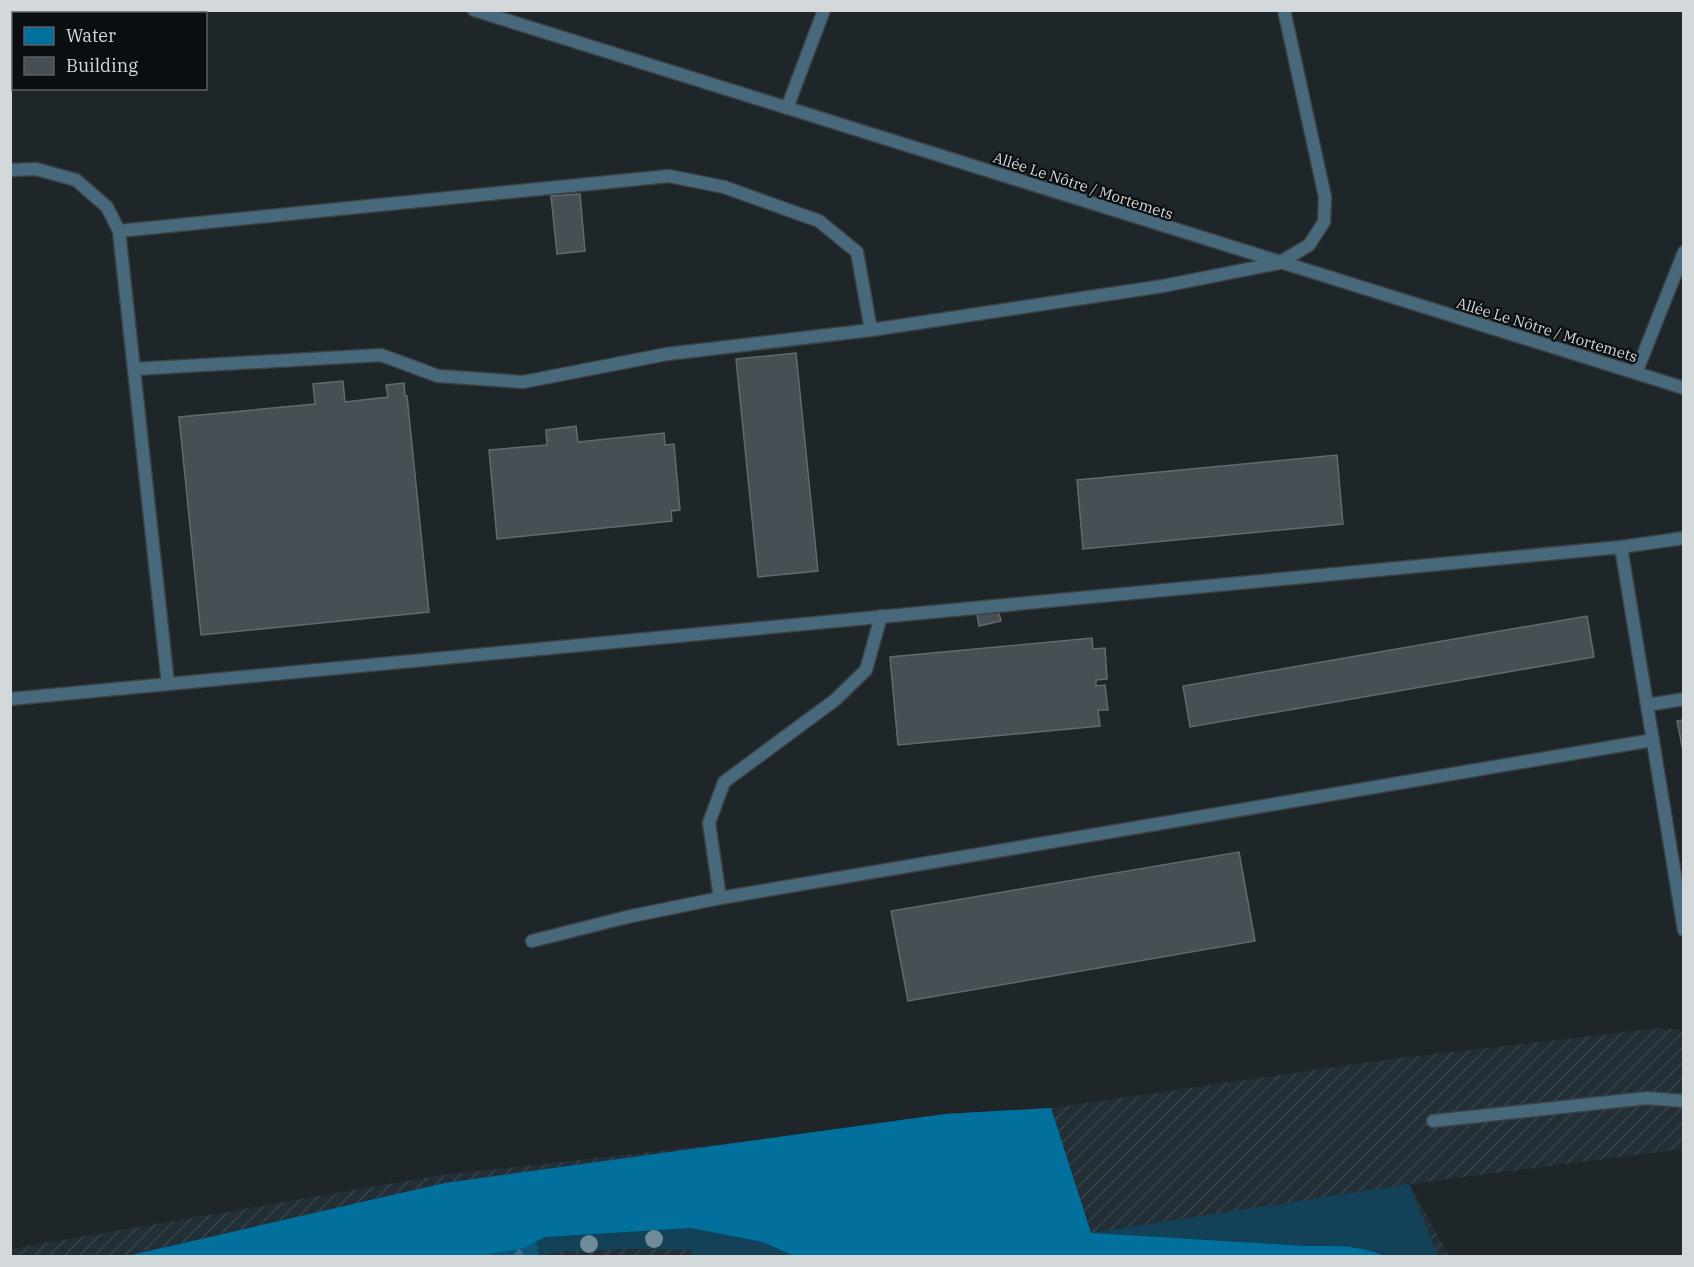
<svg xmlns="http://www.w3.org/2000/svg" width="1694" height="1267" viewBox="0 0 1694 1267" font-family="'IBM Plex Serif',serif">
<style>
.industrial{fill:url(#industrial-furrows)}
.grass{fill:#124158}
.forest{fill:url(#forest-firs)}
.water{fill:#02709d}
.building{fill:#474f54;stroke:#626a6f;stroke-width:1.5}
.lines{fill:none;stroke-linecap:round;stroke-linejoin:round}
.lane-casing{stroke:#3b4246;stroke-width:15}
.lane{stroke:#48697c;stroke-width:12}
.tree{fill:#6f8a99}
.labels{text-anchor:middle;stroke-width:4.5;stroke-linejoin:round;paint-order:stroke}
.street-label{font-size:15px;fill:#d3d8db;stroke:#0b0e10}
</style>
<defs>
<pattern id="industrial-furrows" width="10" height="10" patternUnits="userSpaceOnUse" patternTransform="scale(1.5)"><rect width="10" height="10" fill="#232f37"/><path d="M-1 1l2-2M0 10L10 0M9 11l2-2" fill="none" stroke="#38434a"/></pattern>
<pattern id="forest-firs" width="22" height="20" patternUnits="userSpaceOnUse" patternTransform="scale(1.5)"><rect width="22" height="20" fill="#0d577a"/><path d="M5 1l3.5 6h-7zM16 11l3.5 6h-7z" fill="#2f6e8c"/></pattern>
</defs>
<rect width="100%" height="100%" fill="#1e262a"/>
<!-- industrial -->
<polygon class="industrial" points="1660,1028 1683,1030 1683,1149 1409,1184 1449,1256 11,1256 11,1249 441,1175 1051,1108 1391,1059"/>
<!-- grass -->
<g class="grass">
<polygon points="10,11 11,10 85,11 83,14 14,14 13,63 11,64"/>
<polygon points="1051,1108 1091,1233 1409,1184 1438,1256 693,1256 692,1250 632,1249 560,1252 539,1256 536,1241 478,1256 127,1256 445,1183 945,1114"/>
</g>
<!-- forest -->
<polygon class="forest" points="536,1241 539,1256 478,1256 524,1248"/>
<!-- water -->
<path class="water" d="M 1051,1108 L 1091,1233 L 1305,1246 C 1331,1246 1360,1244 1384,1256 L 794,1256 L 763,1242 L 691,1228 L 545,1237 L 524,1248 L 478,1256 L 127,1256 L 445,1183 L 945,1114 Z"/>
<!-- building -->
<g class="building">
<polygon points="580,194 585,251 557,254 551,196"/>
<polygon points="796,353 818,571 758,577 736,359"/>
<polygon points="343,381 345,402 388,397 386,385 404,383 405,396 407,396 429,612 201,635 179,417 315,404 313,384"/>
<polygon points="576,426 578,442 664,433 665,445 674,444 680,510 671,511 672,521 497,539 489,450 547,445 546,430"/>
<polygon points="1337,455 1343,524 1083,549 1077,480"/>
<polygon points="998,609 1001,621 979,626 977,614"/>
<polygon points="1587,616 1594,657 1190,727 1183,686"/>
<polygon points="1092,638 1093,649 1105,648 1107,679 1096,680 1096,686 1105,685 1108,710 1098,710 1100,726 898,745 890,657"/>
<polygon points="1684,720 1684,756 1677,721"/>
<polygon points="1239,852 1255,941 908,1001 891,911"/>
</g>
<g class="lines">
<!-- lane casing -->
<g class="lane-casing">
<g id="lane">
<polyline points="474,10 1684,388"/>
<polyline points="787,108 824,10"/>
<polyline points="10,170 36,169 76,180 107,207 119,231 168,684"/>
<polyline points="119,231 669,176 724,187 819,221 857,252 871,330"/>
<polyline points="134,369 381,355 438,376 523,382 667,354 871,330 1163,286 1279,263 1309,245 1324,222 1325,197 1284,10"/>
<polyline points="1636,373 1684,252"/>
<polyline points="1621,547 1684,930"/>
<polyline points="10,699 1621,547 1684,538"/>
<polyline points="1647,705 1684,699"/>
<polyline points="720,898 709,823 724,782 835,700 866,670 881,616"/>
<polyline points="532,941 627,917 720,898 1653,740"/>
<polyline points="1433,1121 1647,1098 1684,1101"/>
</g>
</g>
<!-- lane -->
<use href="#lane" class="lane"/>
</g>
<!-- trees -->
<g class="tree">
<circle cx="654" cy="1239" r="9"/>
<circle cx="589" cy="1244" r="9"/>
</g>
<g class="labels">
<!-- street labels -->
<g class="street-label">
<text transform="translate(1083 186) rotate(18)" y="5">Allée Le Nôtre / Mortemets</text>
<text transform="translate(1547 330) rotate(17)" y="5">Allée Le Nôtre / Mortemets</text>
</g>
</g>
<!-- border -->
<rect width="1694" height="1267" fill="none" stroke="#d3d8db" stroke-width="24"/>
<!-- legend -->
<rect x="12" y="12" width="195" height="78" fill="#0b0e10" stroke="#5b5f61" stroke-width="1.5"/>
<rect x="24" y="27" width="30" height="18" fill="#02709d" stroke="#5b5f61" stroke-width="1.5"/>
<text x="66" y="42" font-size="18" fill="#d3d8db">Water</text>
<rect x="24" y="57" width="30" height="18" fill="#474f54" stroke="#5b5f61" stroke-width="1.5"/>
<text x="66" y="72" font-size="18" fill="#d3d8db">Building</text>
</svg>
